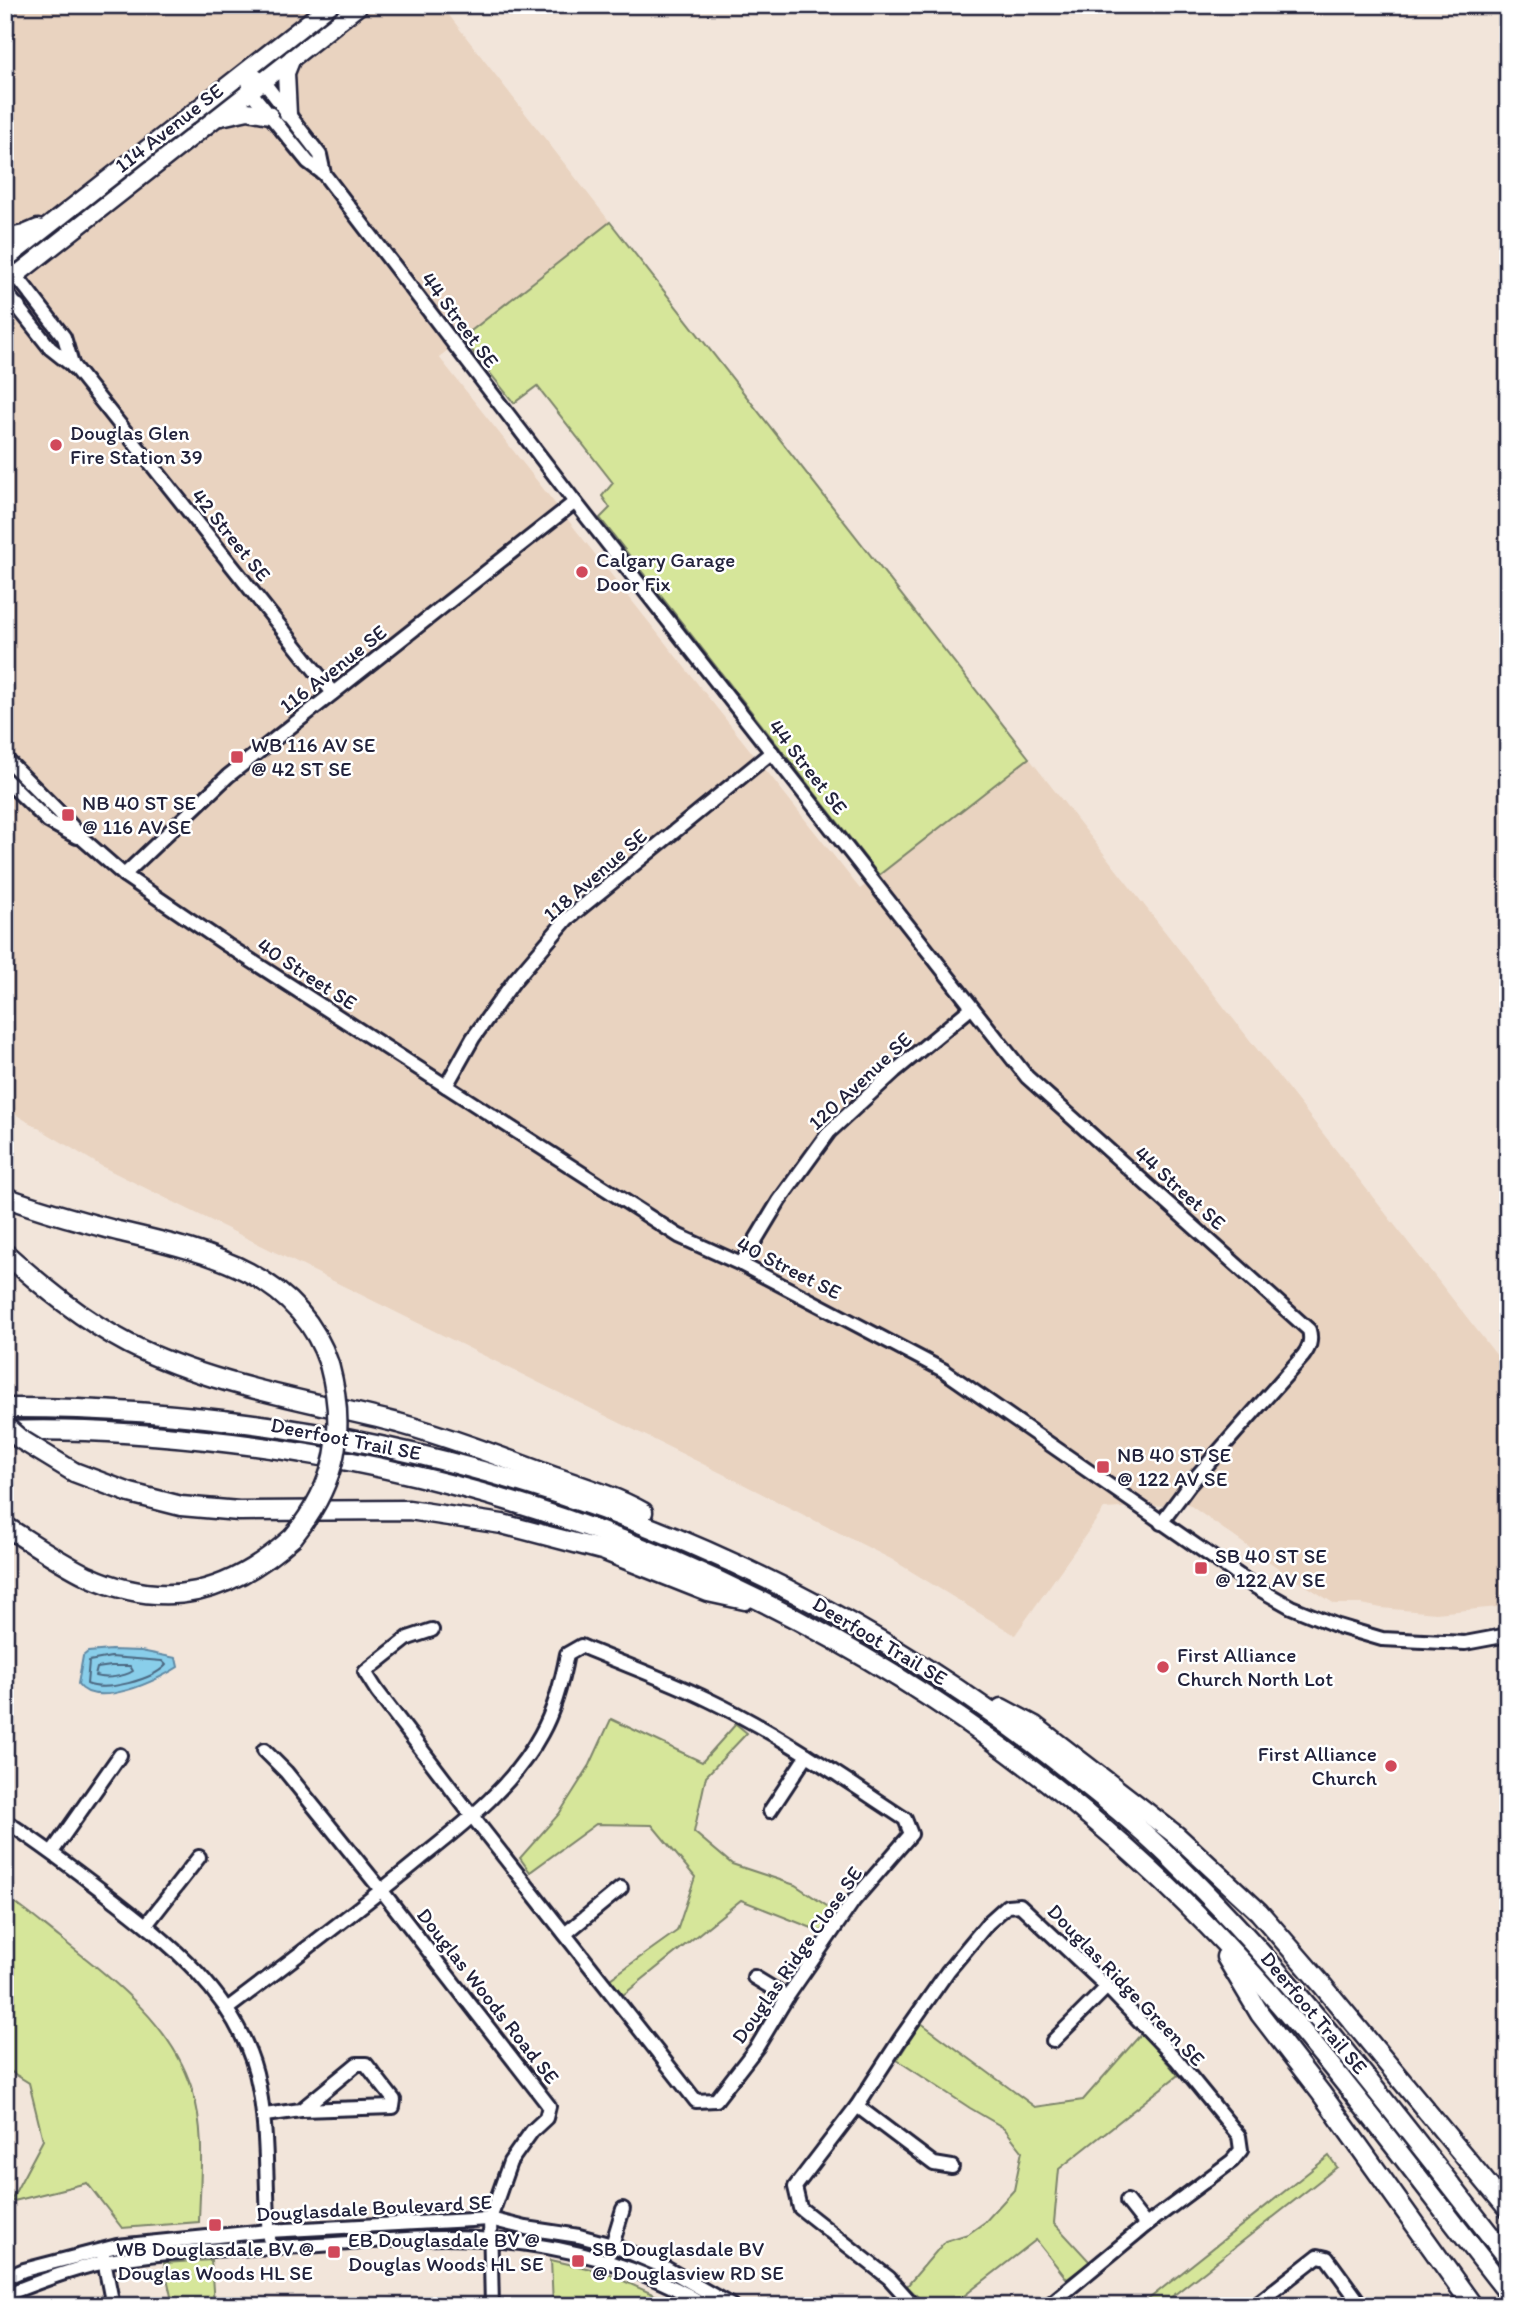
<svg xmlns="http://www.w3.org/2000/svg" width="1513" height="2311" viewBox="0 0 1513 2311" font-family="Itim,sans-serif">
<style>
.built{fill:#e9d3c0}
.green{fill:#d6e69a;stroke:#7c846a;stroke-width:2}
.water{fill:#89ceea;stroke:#6089a4;stroke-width:2}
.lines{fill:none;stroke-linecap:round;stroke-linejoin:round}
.shore{stroke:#4b6781;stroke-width:2}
.minor-casing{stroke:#22223b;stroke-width:18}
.major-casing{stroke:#22223b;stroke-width:21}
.highway-casing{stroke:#22223b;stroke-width:23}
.minor{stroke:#fff;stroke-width:12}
.major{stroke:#fff;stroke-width:16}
.highway{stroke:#fff;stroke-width:18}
.highway-bridge-casing{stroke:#22223b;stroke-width:23;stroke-linecap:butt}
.highway-bridge{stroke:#fff;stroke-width:18}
.poi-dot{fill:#d1495b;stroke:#fff;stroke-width:2.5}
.labels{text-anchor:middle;stroke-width:5;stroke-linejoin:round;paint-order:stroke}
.street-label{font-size:21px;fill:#22223b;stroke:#fff}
.poi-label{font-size:21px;fill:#22223b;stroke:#fff;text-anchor:start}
</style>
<rect width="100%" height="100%" fill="#f2e5da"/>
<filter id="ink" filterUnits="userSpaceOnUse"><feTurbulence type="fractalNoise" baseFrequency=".0143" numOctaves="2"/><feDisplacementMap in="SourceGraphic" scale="14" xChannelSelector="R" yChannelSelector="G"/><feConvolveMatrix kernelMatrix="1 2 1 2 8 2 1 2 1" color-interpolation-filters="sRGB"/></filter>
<g filter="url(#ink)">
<!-- built -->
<polygon class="built" points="5,5 441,5 610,222 439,357 860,889 1029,758 1505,1366 1508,1373 1508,1603 1498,1607 1436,1613 1381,1608 1362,1604 1335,1604 1281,1570 1188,1504 1104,1509 1015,1635 891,1559 723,1474 103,1167 5,1108"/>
<!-- green -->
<g class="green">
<polygon points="610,222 1029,758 879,875 600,518 610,508 602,496 613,483 537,386 514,403 462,338"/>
<polygon points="611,1719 702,1762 736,1724 747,1733 706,1776 694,1832 732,1864 795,1885 836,1912 822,1932 741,1900 623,1995 610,1979 677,1931 695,1877 652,1825 596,1824 530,1872 520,1858 559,1814 590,1765"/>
<path d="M 5,1896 C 25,1909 42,1924 60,1938 C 112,1979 172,2024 192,2089 C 206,2132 200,2179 199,2222 L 122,2228 L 87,2183 L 10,2202 L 43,2140 L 29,2083 L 5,2068 Z"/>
<polygon points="921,2023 1035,2107 1083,2100 1142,2033 1178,2075 1059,2169 1054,2223 1090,2262 1067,2279 1036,2240 951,2306 927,2306 907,2286 945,2241 968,2234 985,2222 1014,2190 1022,2151 1004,2128 970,2108 897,2060"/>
<polygon points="1329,2156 1337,2167 1160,2306 1140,2306"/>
<polygon points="211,2260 214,2306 173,2306 164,2263"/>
<polygon points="551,2260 604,2272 679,2306 553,2306"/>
</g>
<!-- water -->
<path class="water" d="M 111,1650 L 141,1651 L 176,1658 L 178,1667 C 158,1680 96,1710 78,1684 L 83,1656 L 88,1652 Z"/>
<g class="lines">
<!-- shore -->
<g class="shore">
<path d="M 111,1657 L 162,1661 L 166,1665 C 152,1680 106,1692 87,1684 L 89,1661 Z"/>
<path d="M 111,1666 L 130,1666 L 133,1671 C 124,1677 106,1679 95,1676 L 97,1668 Z"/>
</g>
<!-- minor casing -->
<g class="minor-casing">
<g id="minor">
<path d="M 246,71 L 250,91 L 308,162 L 324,174 L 575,502 L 1027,1077 L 1309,1330 C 1312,1341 1309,1348 1303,1356 L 1190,1484 L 1161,1523"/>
<polyline points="256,76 263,81 320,155 324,174"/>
<polyline points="5,261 64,337 73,367"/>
<polyline points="5,291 50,348 74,367 333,693"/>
<polyline points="5,758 59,812 84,840 124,875 227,945 679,1236 741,1264 943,1370 1254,1586 1291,1607 1338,1626 1382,1639 1465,1643 1508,1635"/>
<polyline points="5,779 48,821 77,837"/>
<polyline points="124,875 228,776 575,502"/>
<polyline points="446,1086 473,1038 514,981 567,919 772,752"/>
<polyline points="741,1264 779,1201 829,1132 895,1071 971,1008"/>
<polyline points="264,1750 286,1772 382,1891 549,2106 546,2118 532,2131 510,2162 490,2219 492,2306"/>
<polyline points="770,1811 807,1755"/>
<path d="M 5,1821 C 40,1843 72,1868 105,1893 C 167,1941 235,1993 256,2073 C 269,2127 265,2183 269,2238"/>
<polyline points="52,1852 120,1755"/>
<polyline points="146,1925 199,1857"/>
<polyline points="565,1934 621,1888"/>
<polyline points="754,1977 787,1997"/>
<path d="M 227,2009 C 292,1960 357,1911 420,1859 C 465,1823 513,1786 541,1734 C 555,1709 562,1681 567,1654 L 581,1646 C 623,1664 668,1680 709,1700 C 778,1733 841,1777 905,1819 L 911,1834 L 854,1900 L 787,1997 L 757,2047 L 716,2100 L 696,2101 L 472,1816 L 377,1691 L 365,1672 L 408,1638 L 432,1630"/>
<polyline points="1053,2041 1107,1987"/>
<polyline points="857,2106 934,2164 952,2167"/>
<polyline points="265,2115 301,2110 393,2107 394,2100 366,2064 357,2064 301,2110"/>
<polyline points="1127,2201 1146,2225"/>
<polyline points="610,2252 623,2209"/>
<polyline points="103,2255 113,2306"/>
<polyline points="5,2278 24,2270 117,2246 268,2231 490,2219 526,2228 579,2236 612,2245 664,2267 732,2306"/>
<path d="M 5,2295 C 43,2280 82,2265 121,2259 C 180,2249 242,2249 301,2246 C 364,2243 429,2234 492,2240 C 567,2246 642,2266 707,2306"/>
<polyline points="914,2306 889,2278 800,2208 795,2187 857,2106 901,2038 948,1971 988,1923 1007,1906 1020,1905 1107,1987 1176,2059 1239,2136 1241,2150 1232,2161 1146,2225 1048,2306"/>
<polyline points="1254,2306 1318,2256 1327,2258 1362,2306"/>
</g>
</g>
<!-- major casing -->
<g class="major-casing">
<g id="major">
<polyline points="288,114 286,73 292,58"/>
<polyline points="221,117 248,111 269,115"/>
<polyline points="5,238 24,234 38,228"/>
<polyline points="5,260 330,5"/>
<polyline points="5,284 360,5"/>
<polyline points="5,304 17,307"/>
</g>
</g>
<!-- highway casing -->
<g class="highway-casing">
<g id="highway">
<path d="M 5,1197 C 42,1211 80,1221 118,1231 C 202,1251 298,1270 329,1364"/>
<path d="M 5,1253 C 44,1288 83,1320 129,1344 C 213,1386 308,1400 398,1423 C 448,1437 496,1455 544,1473 C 577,1485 613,1495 643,1512"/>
<path d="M 5,1408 C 385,1406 751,1523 1051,1757 C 1087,1785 1123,1813 1156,1844 C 1288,1969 1395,2115 1508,2258"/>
<path d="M 5,1431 C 81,1428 157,1434 232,1443 C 603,1487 947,1660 1208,1926 C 1317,2038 1411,2170 1508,2293"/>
<polyline points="74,1472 130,1493 181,1506 239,1511 409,1510 502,1524 602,1550 708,1592 745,1600"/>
<path d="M 5,1526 C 32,1543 59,1562 88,1576 C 167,1612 231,1593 293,1537"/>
<polyline points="1001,1708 1035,1726 1176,1835 1259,1912 1323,1986 1508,2209"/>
<polyline points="1226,1957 1260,2014 1321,2093 1473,2306"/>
</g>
</g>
<!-- minor -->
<use href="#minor" class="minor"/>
<!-- major -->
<use href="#major" class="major"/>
<!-- highway -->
<use href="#highway" class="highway"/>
<!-- highway-bridge casing -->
<g class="highway-bridge-casing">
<g id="highway-bridge">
<polyline points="5,1426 20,1439 74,1472"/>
<path d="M 293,1537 C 337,1483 347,1431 329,1364"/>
</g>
</g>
<!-- highway-bridge -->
<use href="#highway-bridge" class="highway-bridge"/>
</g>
</g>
<!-- markers -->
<g class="poi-dot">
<circle cx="56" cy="445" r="7"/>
<circle cx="582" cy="572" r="7"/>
<rect x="230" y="750" width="14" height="14" rx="3.5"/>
<rect x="61" y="808" width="14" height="14" rx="3.5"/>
<rect x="1096" y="1460" width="14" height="14" rx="3.5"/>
<rect x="1194" y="1561" width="14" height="14" rx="3.5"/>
<circle cx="1163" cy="1667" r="7"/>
<circle cx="1391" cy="1766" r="7"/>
<rect x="208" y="2218" width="14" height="14" rx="3.5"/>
<rect x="327" y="2245" width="14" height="14" rx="3.5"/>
<rect x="571" y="2254" width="14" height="14" rx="3.5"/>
</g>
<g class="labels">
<!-- street labels -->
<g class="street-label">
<text transform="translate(169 128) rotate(-38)" y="7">114 Avenue SE</text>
<text transform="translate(460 320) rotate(53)" y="7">44 Street SE</text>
<text transform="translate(231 535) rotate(51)" y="7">42 Street SE</text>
<text transform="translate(333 669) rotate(-38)" y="7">116 Avenue SE</text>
<text transform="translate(808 767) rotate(52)" y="7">44 Street SE</text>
<text transform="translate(595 875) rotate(-41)" y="7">118 Avenue SE</text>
<text transform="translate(307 974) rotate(33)" y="7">40 Street SE</text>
<text transform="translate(860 1081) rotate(-43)" y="7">120 Avenue SE</text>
<text transform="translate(1180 1188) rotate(42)" y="7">44 Street SE</text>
<text transform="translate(789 1268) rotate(27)" y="7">40 Street SE</text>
<text transform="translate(346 1439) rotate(11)" y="7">Deerfoot Trail SE</text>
<text transform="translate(880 1641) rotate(31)" y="7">Deerfoot Trail SE</text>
<text transform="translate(797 1955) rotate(-55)" y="7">Douglas Ridge Close SE</text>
<text transform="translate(1126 1985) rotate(46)" y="7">Douglas Ridge Green SE</text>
<text transform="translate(488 1996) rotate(52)" y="7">Douglas Woods Road SE</text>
<text transform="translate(1314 2013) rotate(50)" y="7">Deerfoot Trail SE</text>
<text transform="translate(374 2208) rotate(-3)" y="7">Douglasdale Boulevard SE</text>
</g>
<!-- poi labels -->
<g class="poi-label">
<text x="70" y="440">Douglas Glen<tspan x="70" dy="24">Fire Station 39</tspan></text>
<text x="596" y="567">Calgary Garage<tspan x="596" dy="24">Door Fix</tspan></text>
<text x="251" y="752">WB 116 AV SE<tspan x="251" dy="24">@ 42 ST SE</tspan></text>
<text x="82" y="810">NB 40 ST SE<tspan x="82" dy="24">@ 116 AV SE</tspan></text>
<text x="1117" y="1462">NB 40 ST SE<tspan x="1117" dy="24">@ 122 AV SE</tspan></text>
<text x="1215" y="1563">SB 40 ST SE<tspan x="1215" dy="24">@ 122 AV SE</tspan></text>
<text x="1177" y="1662">First Alliance<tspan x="1177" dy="24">Church North Lot</tspan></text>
<text x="1377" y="1761" text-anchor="end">First Alliance<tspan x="1377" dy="24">Church</tspan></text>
<text x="348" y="2247">EB Douglasdale BV @<tspan x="348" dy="24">Douglas Woods HL SE</tspan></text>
<text x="215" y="2256" text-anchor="middle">WB Douglasdale BV @<tspan x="215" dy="24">Douglas Woods HL SE</tspan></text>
<text x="592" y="2256">SB Douglasdale BV<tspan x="592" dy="24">@ Douglasview RD SE</tspan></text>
</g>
</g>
<!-- margin -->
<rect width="1513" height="2311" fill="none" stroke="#fff" stroke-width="28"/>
<rect x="14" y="14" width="1485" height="2283" fill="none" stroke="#22223b" stroke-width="2.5" filter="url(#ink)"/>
</svg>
